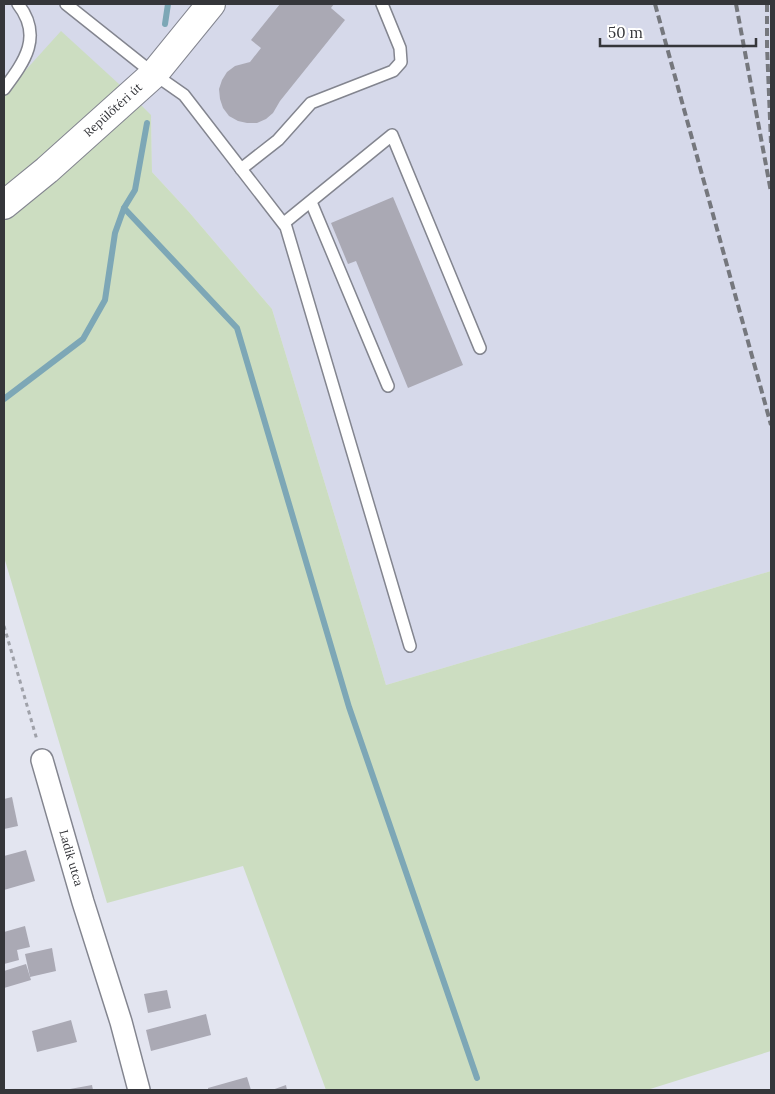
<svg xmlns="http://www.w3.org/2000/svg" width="775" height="1094" viewBox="0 0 775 1094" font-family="Lora,serif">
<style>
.built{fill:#d6d9ea}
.green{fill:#ccddc1}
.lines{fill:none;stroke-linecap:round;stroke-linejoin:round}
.stream{stroke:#7da7b6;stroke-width:6}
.building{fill:#aaa9b4}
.service-casing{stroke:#83858f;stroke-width:14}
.minor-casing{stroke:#83858f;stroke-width:24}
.tertiary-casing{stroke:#83858f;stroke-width:30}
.path{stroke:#9fa1a9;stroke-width:3;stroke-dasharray:4 4;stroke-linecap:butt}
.service{stroke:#fff;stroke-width:11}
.minor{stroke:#fff;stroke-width:21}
.tertiary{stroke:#fff;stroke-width:28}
.rail{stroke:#75777d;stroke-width:4;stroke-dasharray:8 4;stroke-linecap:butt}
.labels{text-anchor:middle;stroke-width:5;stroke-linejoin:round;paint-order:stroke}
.street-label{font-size:12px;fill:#35363a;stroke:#fff}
</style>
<rect width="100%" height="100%" fill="#e3e5f0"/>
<!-- built -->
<polygon class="built" points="4,4 771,4 771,571 386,685 272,309 189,212 152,172 151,115 4,94"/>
<!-- green -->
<polygon class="green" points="61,31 131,95 151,115 152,172 189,212 272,309 386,685 771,571 771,1051 647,1090 326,1090 243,866 107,903 4,557 4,94"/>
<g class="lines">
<!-- stream -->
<g class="stream">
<polyline points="165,24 168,4"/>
<polyline points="147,123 135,190 124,208 237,328 349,707 477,1078"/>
<polyline points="4,399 83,339 105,300 115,233 124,208"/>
</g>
</g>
<!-- building -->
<g class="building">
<polygon points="280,4 334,4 331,8 345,20 280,101 273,113 266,119 257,123 247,123 238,121 229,116 223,108 220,99 219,89 222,80 227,72 235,66 250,62 261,48 251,40"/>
<polygon points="393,197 463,365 408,388 356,261 348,264 331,223"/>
<polygon points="12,797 18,826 4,829 4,799"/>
<polygon points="26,850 35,881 4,890 4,856"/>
<polygon points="25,926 30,947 17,950 19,960 4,964 4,932"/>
<polygon points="52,948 56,971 30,977 25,954"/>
<polygon points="26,964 31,980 4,988 4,971"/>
<polygon points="167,990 171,1008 148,1013 144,994"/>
<polygon points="206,1014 211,1035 151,1051 146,1030"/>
<polygon points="71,1020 77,1042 37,1052 32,1031"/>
<polygon points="247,1077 251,1090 208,1090 208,1088"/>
<polygon points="92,1085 93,1090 70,1090 70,1089"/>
<polygon points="286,1085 287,1090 272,1090"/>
</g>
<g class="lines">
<!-- service casing -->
<g class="service-casing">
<g id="service">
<polyline points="66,4 154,74 184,95 286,227 410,646"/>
<path d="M 4,89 C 25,61 43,36 18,4"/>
<polyline points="241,169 278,140 311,103 393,71 401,62 400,48 382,4"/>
<polyline points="311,202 388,386"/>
<polyline points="284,223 392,135 480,348"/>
</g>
</g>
<!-- minor casing -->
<g class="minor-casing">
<polyline id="minor" points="42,760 83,902 121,1022 139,1090"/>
</g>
<!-- tertiary casing -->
<g class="tertiary-casing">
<polyline id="tertiary" points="4,205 47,170 154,74 211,4"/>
</g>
<!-- path -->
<polyline class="path" points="4,626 37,740"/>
<!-- service -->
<use href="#service" class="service"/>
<!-- minor -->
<use href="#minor" class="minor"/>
<!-- tertiary -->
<use href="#tertiary" class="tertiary"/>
<!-- rail -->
<g class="rail">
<polyline points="655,4 771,425"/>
<polyline points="736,4 771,192"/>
<polyline points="767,4 767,46 771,143"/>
</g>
</g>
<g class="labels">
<!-- street labels -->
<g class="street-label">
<text transform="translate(113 110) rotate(-42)" y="4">Repülőtéri út</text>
<text transform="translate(71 858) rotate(74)" y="4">Ladik utca</text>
</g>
</g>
<!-- border -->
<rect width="775" height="1094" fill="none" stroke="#35363a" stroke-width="10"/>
<!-- scale -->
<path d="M600 38v8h156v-8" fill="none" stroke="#35363a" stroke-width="2.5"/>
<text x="608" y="38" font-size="15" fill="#35363a" stroke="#ffffff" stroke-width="4" paint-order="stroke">50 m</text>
</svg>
